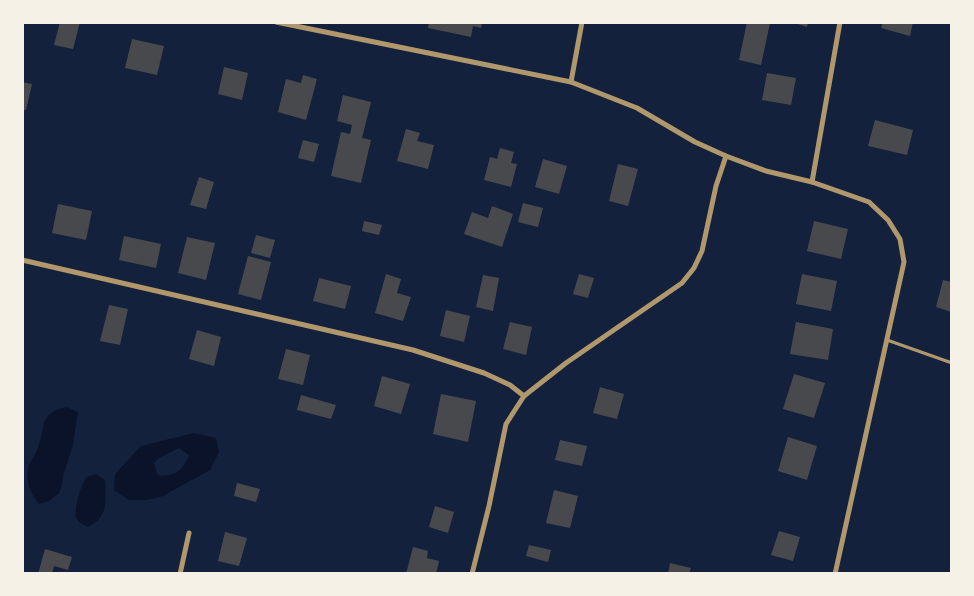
<svg xmlns="http://www.w3.org/2000/svg" width="974" height="596" viewBox="0 0 974 596" font-family="Montserrat,sans-serif">
<style>
.water{fill:#0b132b;fill-rule:evenodd}
.building{fill:#48494c}
.lines{fill:none;stroke-linecap:round;stroke-linejoin:round}
.service{stroke:#b1986c;stroke-width:3}
.minor{stroke:#b1986c;stroke-width:5}
</style>
<rect width="100%" height="100%" fill="#14213d"/>
<!-- water -->
<g class="water">
<path d="M 67,407 L 78,412 L 73,445 L 63,476 L 61,489 L 59,493 L 49,501 L 39,504 C 30,493 26,483 28,468 C 30,461 36,454 38,447 C 46,426 39,412 67,407 Z"/>
<path d="M 194,433 L 216,438 L 219,452 L 210,470 L 163,496 L 147,500 L 129,500 L 114,490 L 115,474 L 141,446 ZM 179,448 L 189,455 C 183,471 176,475 160,476 L 157,473 L 154,463 L 159,458 Z"/>
<path d="M 96,474 L 105,480 C 106,500 109,517 88,527 C 83,525 78,523 76,517 C 74,510 81,481 88,476 C 89,476 95,475 96,474 Z"/>
</g>
<!-- building -->
<g class="building">
<polygon points="60,22 80,22 73,49 54,45"/>
<polygon points="429,22 482,22 481,28 473,26 471,37 428,28"/>
<polygon points="747,22 770,23 761,65 739,60"/>
<polygon points="792,22 808,22 807,27"/>
<polygon points="883,22 913,22 910,36 881,28"/>
<polygon points="132,39 164,46 157,75 125,68"/>
<polygon points="224,67 248,73 242,100 218,94"/>
<polygon points="767,73 796,78 791,105 762,100"/>
<polygon points="303,75 317,79 306,120 278,112 286,79 301,83"/>
<polygon points="22,82 32,84 26,110 22,110"/>
<polygon points="343,95 371,102 362,138 371,140 361,183 331,176 341,132 350,134 352,125 337,121"/>
<polygon points="875,120 913,130 907,155 868,146"/>
<polygon points="406,129 420,133 417,141 434,145 428,169 397,161"/>
<polygon points="303,140 319,144 314,162 298,158"/>
<polygon points="500,148 514,152 511,163 517,164 511,187 484,180 490,157 497,159"/>
<polygon points="543,159 567,166 559,194 535,187"/>
<polygon points="618,164 638,169 628,206 609,201"/>
<polygon points="199,177 214,182 206,209 190,205"/>
<polygon points="523,203 543,208 538,227 518,222"/>
<polygon points="58,204 92,211 86,240 52,233"/>
<polygon points="492,206 513,214 502,247 464,234 472,212 488,218"/>
<polygon points="364,221 382,225 379,235 362,231"/>
<polygon points="814,221 848,229 841,259 807,251"/>
<polygon points="256,235 275,240 270,258 251,253"/>
<polygon points="124,236 161,244 156,268 119,260"/>
<polygon points="187,237 215,243 206,280 178,273"/>
<polygon points="248,256 271,262 261,300 238,294"/>
<polygon points="386,274 401,279 397,293 411,297 403,321 375,313"/>
<polygon points="579,274 594,278 588,298 573,294"/>
<polygon points="802,274 837,281 831,311 796,304"/>
<polygon points="483,275 499,278 493,311 476,307"/>
<polygon points="319,278 351,286 345,309 313,301"/>
<polygon points="943,280 952,282 951,312 936,307"/>
<polygon points="109,305 128,309 120,345 100,341"/>
<polygon points="446,310 470,316 464,342 440,336"/>
<polygon points="510,322 532,327 526,355 503,349"/>
<polygon points="796,322 833,329 828,360 790,354"/>
<polygon points="197,330 221,337 214,366 189,359"/>
<polygon points="286,349 310,355 303,385 278,379"/>
<polygon points="794,374 825,383 814,418 783,409"/>
<polygon points="382,376 410,384 401,414 374,406"/>
<polygon points="600,387 624,394 617,419 593,413"/>
<polygon points="441,394 476,401 468,442 433,434"/>
<polygon points="301,395 336,405 331,419 297,410"/>
<polygon points="788,437 817,446 807,480 778,471"/>
<polygon points="560,440 587,446 582,466 555,460"/>
<polygon points="237,483 260,489 256,502 234,496"/>
<polygon points="554,490 578,496 570,528 546,523"/>
<polygon points="435,506 454,512 448,533 429,527"/>
<polygon points="779,531 800,537 793,561 771,555"/>
<polygon points="225,532 247,538 239,566 218,561"/>
<polygon points="529,545 551,550 548,562 526,556"/>
<polygon points="413,547 428,551 427,558 439,561 436,574 406,574"/>
<polygon points="45,549 72,557 68,570 54,566 52,574 38,574"/>
<polygon points="670,563 691,568 689,574 668,574"/>
</g>
<g class="lines">
<!-- service -->
<polyline class="service" points="887,340 952,363"/>
<!-- minor -->
<g class="minor">
<polyline points="276,22 571,82 637,108 695,142 726,156 766,171 812,182 869,202 888,220 900,239 904,262 835,574"/>
<polyline points="571,82 582,22"/>
<polyline points="812,182 840,22"/>
<polyline points="22,260 413,350 484,373 510,385 524,396"/>
<polyline points="180,574 189,533"/>
<polyline points="472,574 489,506 506,424 524,396 566,363 682,283 694,268 702,251 716,186 726,156"/>
</g>
</g>
<!-- border -->
<rect width="974" height="596" fill="none" stroke="#f6f1e7" stroke-width="48"/>
</svg>
